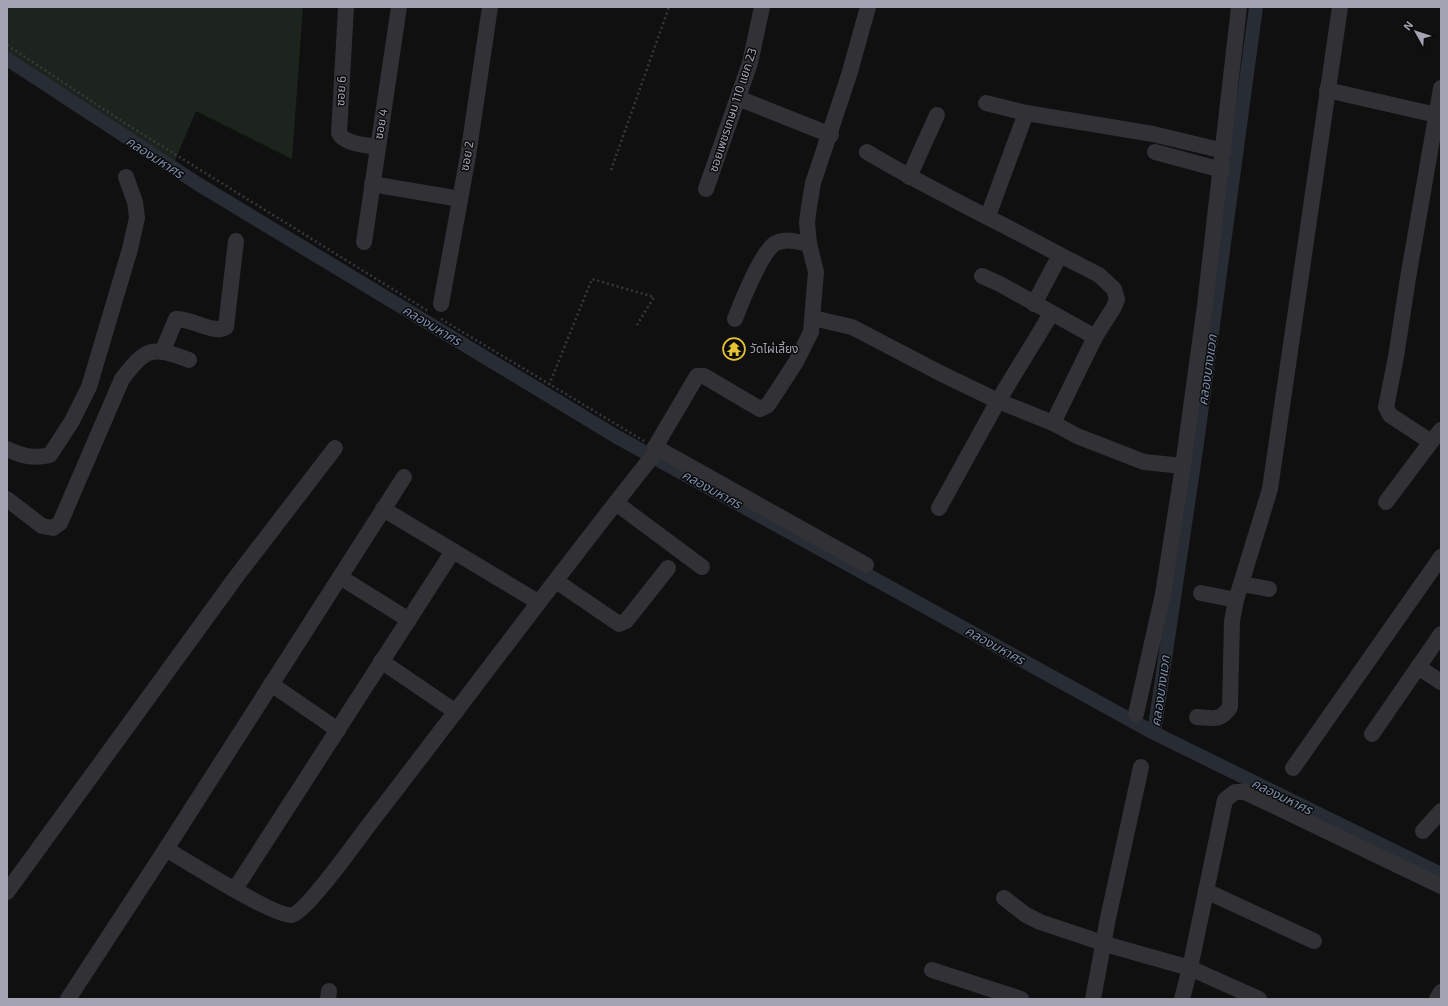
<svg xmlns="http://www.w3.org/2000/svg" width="1448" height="1006" viewBox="0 0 1448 1006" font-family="'Exo 2','Noto Sans Thai',sans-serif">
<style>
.green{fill:#1d241e}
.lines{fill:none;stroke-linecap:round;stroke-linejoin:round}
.canal{stroke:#282c34;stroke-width:14}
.path{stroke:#37383d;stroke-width:2.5;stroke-dasharray:2 3;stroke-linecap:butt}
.minor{stroke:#313136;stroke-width:16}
.labels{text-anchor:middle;stroke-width:3;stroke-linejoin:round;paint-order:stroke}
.street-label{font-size:12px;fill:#a2a4b1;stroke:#0b0b0c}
.poi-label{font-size:12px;fill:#a2a4b1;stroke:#0b0b0c;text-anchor:start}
.water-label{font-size:13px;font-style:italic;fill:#7b8dab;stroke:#0b0b0c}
</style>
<rect width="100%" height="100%" fill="#101011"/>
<!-- green -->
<polygon class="green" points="7,7 303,7 292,159 196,111 174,163 7,55"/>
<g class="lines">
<!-- canal -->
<g class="canal">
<polyline points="7,59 198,184 617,437 1154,733 1441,874"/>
<polyline points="1154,733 1197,443 1256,7"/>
</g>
<!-- path -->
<g class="path">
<polyline points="7,45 123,122 428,311"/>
<polyline points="611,170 669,7"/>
<polyline points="441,319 644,441"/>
<polyline points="549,385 592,279 654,297 637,325"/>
</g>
<!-- minor -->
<g class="minor">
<path d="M 346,7 L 339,133 C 344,144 366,145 377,147"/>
<polyline points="1327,90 1441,116"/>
<polyline points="738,98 831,135"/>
<polyline points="986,103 1026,113 1153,134 1224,151"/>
<path d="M 867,152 C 930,190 996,220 1060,255 L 1034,304"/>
<polyline points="1155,152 1222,170"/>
<polyline points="909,177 937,115"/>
<polyline points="372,184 460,199"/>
<polyline points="706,189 750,63 762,7"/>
<polyline points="988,216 1026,113"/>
<polyline points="364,242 399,7"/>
<polyline points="982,276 1000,284 1095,337"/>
<polyline points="441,304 468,156 490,7"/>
<polyline points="813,318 852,327 940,373 998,401 1053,423 1077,436 1144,462 1183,466"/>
<path d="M 735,319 C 741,303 762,250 776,243 C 787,238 798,242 809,244"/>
<path d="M 163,350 L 176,319 C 191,318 214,335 226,327 L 236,241"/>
<polyline points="1053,423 1095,337 1114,307 1117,299 1114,289 1099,275 1060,255"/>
<polyline points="1431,442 1441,430"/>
<polyline points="655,447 866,565"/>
<path d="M 7,449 C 22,456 33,459 50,455 L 72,421 L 89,387 L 130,249 L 137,218 L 135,202 L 126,177"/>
<path d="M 7,499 L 42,526 L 53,528 L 60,523 L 122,379 C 147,347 151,346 189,360"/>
<polyline points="1386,502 1431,442 1390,415 1386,407 1396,357 1408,278 1441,88"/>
<polyline points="616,503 702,567"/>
<polyline points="939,508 998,401 1051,314"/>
<polyline points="383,509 538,602"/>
<polyline points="340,577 409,620"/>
<polyline points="556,581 619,624 626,621 668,568"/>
<polyline points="1242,584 1269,589"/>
<polyline points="1201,593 1236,600"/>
<polyline points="381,661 456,712"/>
<polyline points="1418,667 1441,682"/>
<polyline points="271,684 338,730"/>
<polyline points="1136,714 1163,594 1183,466 1205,305 1239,7"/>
<path d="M 1197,717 C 1213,718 1220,722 1230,707 L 1232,621 L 1236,600 L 1270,489 L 1340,7"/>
<polyline points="1372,734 1441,634"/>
<polyline points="1293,768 1441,557"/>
<polyline points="1423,831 1441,811"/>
<path d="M 166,849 C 185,860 276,918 292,915 C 306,912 356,842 368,826 C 464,702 557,576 655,453 L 655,447 L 697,376 L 704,376 L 760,409 L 768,405 L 796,362 L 811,332 L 816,272 L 809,244 L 807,222 L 809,207 L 813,183 L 849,75 L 868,7"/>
<polyline points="235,889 453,551"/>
<polyline points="1206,891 1314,941"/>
<polyline points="7,892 236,577 335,448"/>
<polyline points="1004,898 1026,915 1040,922 1112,946 1190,968 1259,999"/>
<polyline points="932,970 1021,999"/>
<polyline points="68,999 166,849 404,477"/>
<polyline points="328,999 329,991"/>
<polyline points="1093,999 1108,918 1141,767"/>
<polyline points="1182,999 1190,968 1225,800 1235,792 1245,792 1441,886"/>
<polyline points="1437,999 1441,992"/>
</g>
</g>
<!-- icons -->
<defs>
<g id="temple-ring" transform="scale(1.15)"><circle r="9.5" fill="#0b0b0c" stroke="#e4c435" stroke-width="1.5"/><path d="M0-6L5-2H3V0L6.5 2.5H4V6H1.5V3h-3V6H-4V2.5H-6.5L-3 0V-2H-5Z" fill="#e4c435"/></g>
</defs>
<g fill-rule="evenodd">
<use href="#temple-ring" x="734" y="349"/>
</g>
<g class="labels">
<!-- street labels -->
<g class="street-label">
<text transform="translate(341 91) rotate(-87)" y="4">ซอย 6</text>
<text transform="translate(733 110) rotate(-72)" y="4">ซอยเพชรเกษม 110 แยก 23</text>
<text transform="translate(381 124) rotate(-81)" y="4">ซอย 4</text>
<text transform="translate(467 156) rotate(-80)" y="4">ซอย 2</text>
</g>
<!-- poi labels -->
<g class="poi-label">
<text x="750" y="353">วัดไผ่เลี้ยง</text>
</g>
<!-- water labels -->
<g class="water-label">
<text transform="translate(155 157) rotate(33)" y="5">คลองมหาศร</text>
<text transform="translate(432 325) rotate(31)" y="5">คลองมหาศร</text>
<text transform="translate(1207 370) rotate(-82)" y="5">คลองบางแวก</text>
<text transform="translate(712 489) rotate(29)" y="5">คลองมหาศร</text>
<text transform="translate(995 645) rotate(29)" y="5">คลองมหาศร</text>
<text transform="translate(1160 691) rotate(-82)" y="5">คลองบางแวก</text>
<text transform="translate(1282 796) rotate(26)" y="5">คลองมหาศร</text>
</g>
</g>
<!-- border -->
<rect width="1448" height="1006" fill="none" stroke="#a2a4b1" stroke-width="16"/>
<!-- north arrow -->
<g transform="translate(1416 32) rotate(309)" stroke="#0b0b0c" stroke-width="3" paint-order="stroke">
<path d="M0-3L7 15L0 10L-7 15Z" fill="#a2a4b1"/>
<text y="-6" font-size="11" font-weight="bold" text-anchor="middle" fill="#a2a4b1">N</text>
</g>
</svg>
